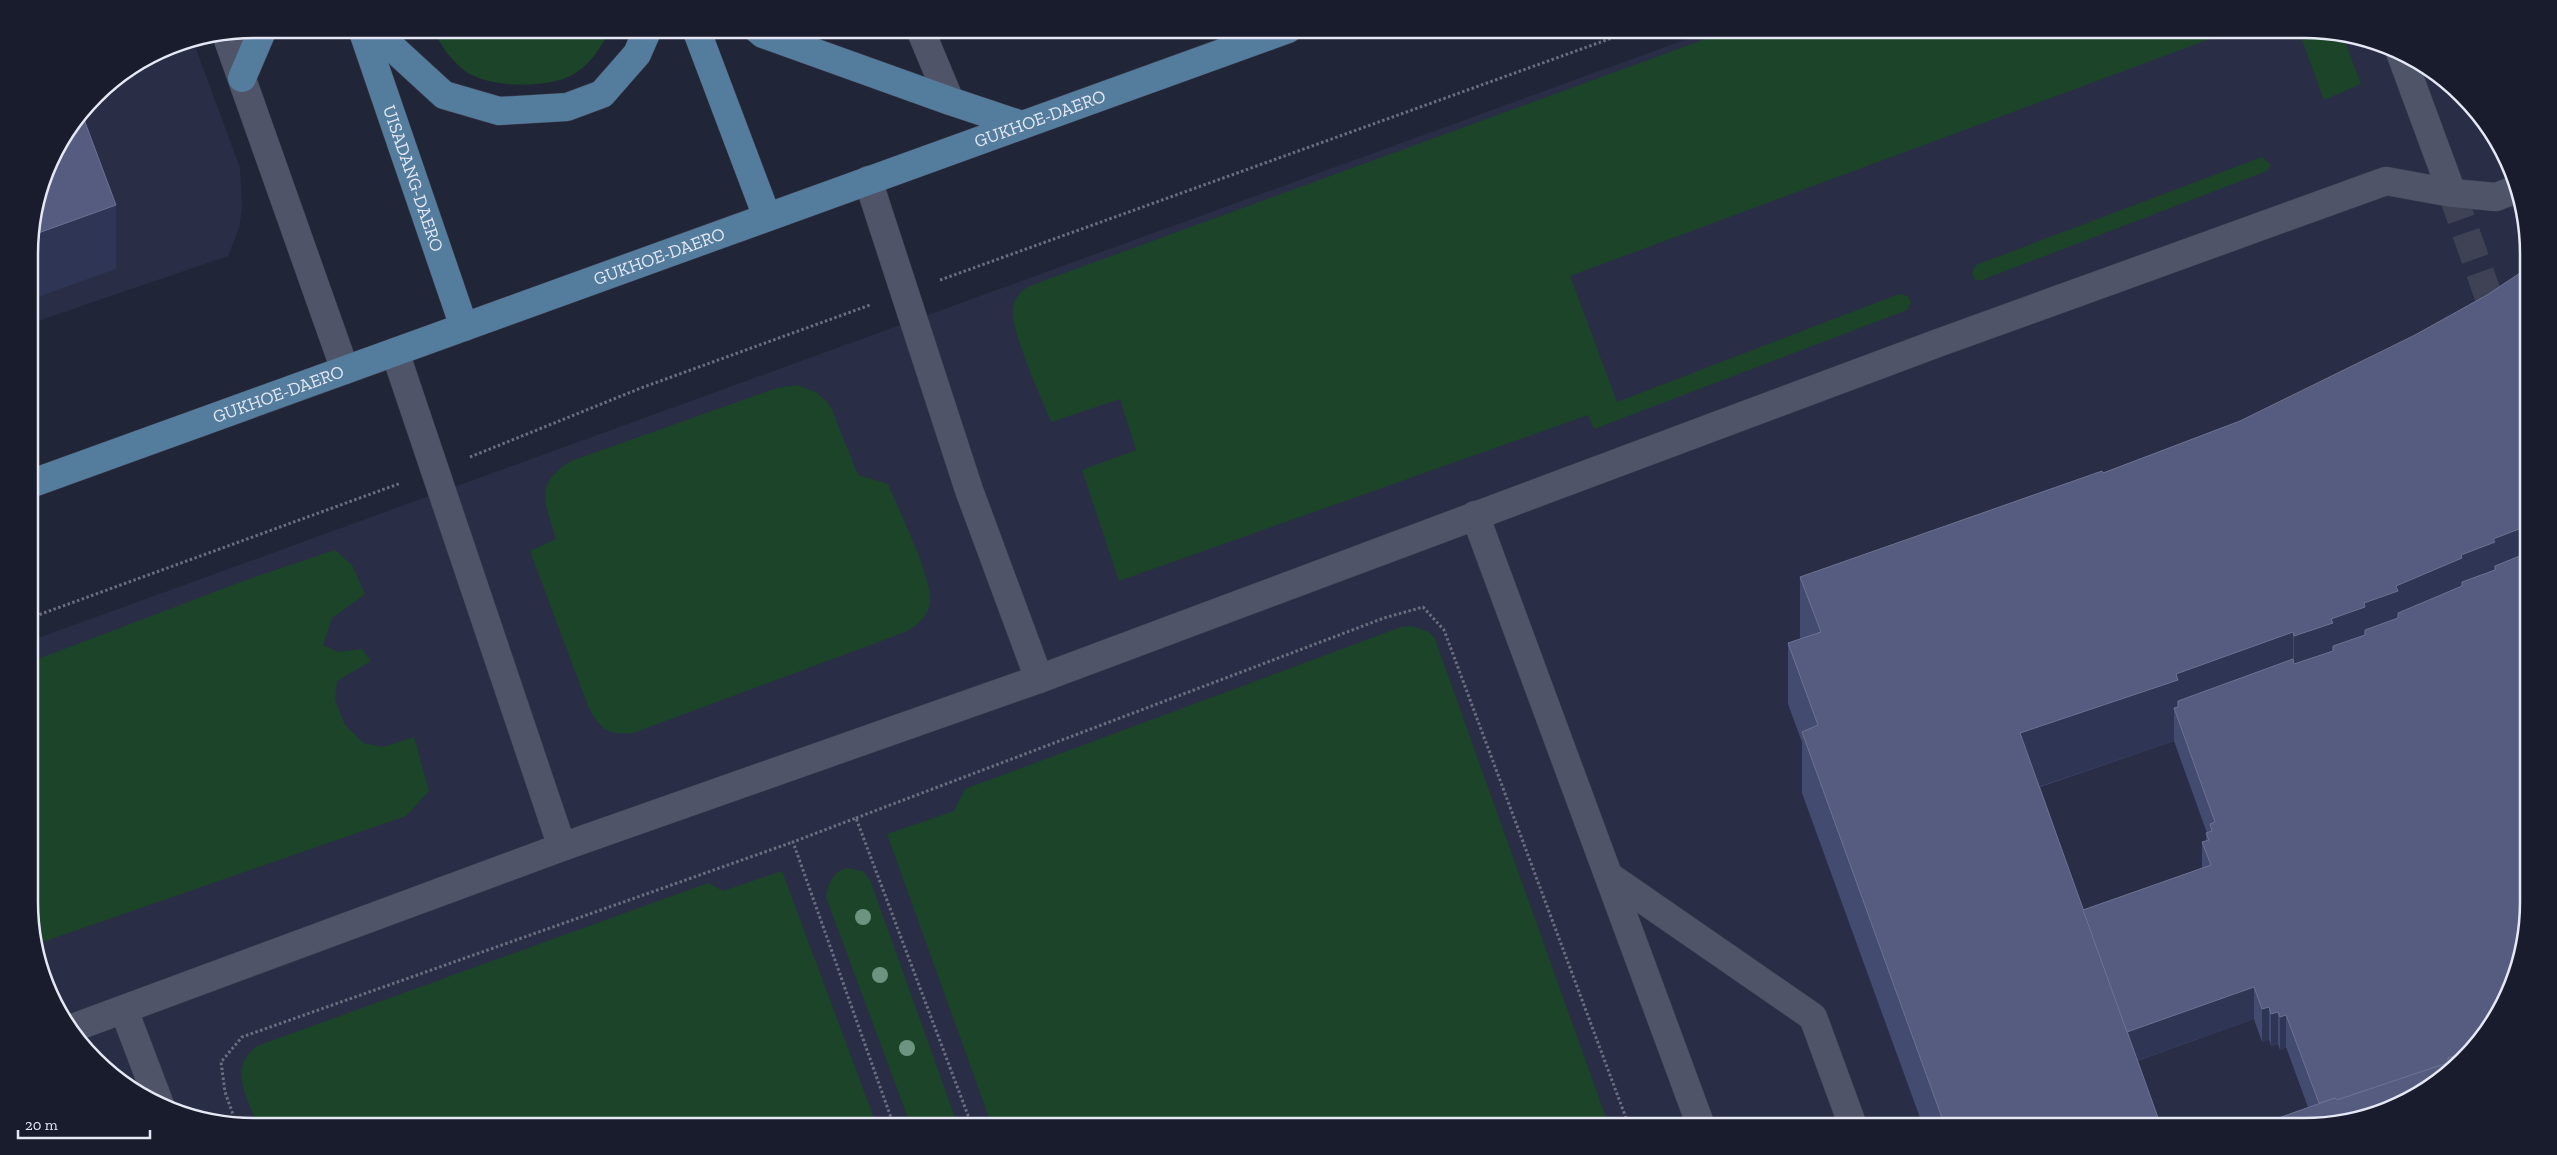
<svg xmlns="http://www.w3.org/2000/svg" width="2557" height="1155" viewBox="0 0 2557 1155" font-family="'Zilla Slab',serif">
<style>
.built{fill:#292e46}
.green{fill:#1b4428}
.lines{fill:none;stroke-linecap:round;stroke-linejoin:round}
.minor-tunnel{stroke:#3e4254;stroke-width:28;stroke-dasharray:28 14;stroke-linecap:butt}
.minor-casing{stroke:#3f4251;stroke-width:29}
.major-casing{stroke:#3f4251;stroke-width:29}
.path{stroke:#6b6e7f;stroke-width:3;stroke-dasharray:2.5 2.5;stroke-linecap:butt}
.minor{stroke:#505469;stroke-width:28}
.major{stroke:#547c9d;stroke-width:28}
.tree{fill:#6c9480}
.wall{fill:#444b71;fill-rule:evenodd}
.shaded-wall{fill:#2f3554}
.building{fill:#555c7f;stroke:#6c7291}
.labels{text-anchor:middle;stroke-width:4.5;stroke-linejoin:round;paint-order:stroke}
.street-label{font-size:18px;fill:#e5e8f4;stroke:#181c2d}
.rim{fill:none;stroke:#e5e8f4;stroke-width:2.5}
</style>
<rect width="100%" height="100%" fill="#212538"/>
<!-- built -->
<g class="built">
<polygon points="1715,29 2303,29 2390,46 2441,75 2482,117 2511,168 2526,224 2528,902 2511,988 2482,1039 2318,1126 254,1126 167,1109 116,1080 75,1038 46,987 31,931 30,641"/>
<polygon points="193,41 240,168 242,209 239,228 228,256 29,324 29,239 52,154 105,85 168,46"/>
</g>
<!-- green -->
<g class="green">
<path d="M 433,29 L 611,29 C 601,46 591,65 572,75 C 547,89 488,88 465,71 C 450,59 441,46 433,29 Z"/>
<path d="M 1733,29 L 2237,29 L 1570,276 L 1617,402 L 1899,294 L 1908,296 L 1911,303 L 1907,310 L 1594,429 L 1588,415 L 1119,581 L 1082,470 L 1136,450 L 1120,399 L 1051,422 C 1042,399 1009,328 1013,307 C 1016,295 1022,290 1032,285 Z"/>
<polygon points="2298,29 2343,37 2361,84 2324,100"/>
<polygon points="2262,157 2271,165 2267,171 1982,280 1975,280 1972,273 1976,265"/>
<path d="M 797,385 L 816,392 L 830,405 L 858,475 L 888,484 C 898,509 934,580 930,604 C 927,617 918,624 908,631 L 633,733 C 606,735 600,729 588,706 L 530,551 L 556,539 C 545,502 533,485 571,461 L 777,388 Z"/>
<polygon points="335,550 352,565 365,594 332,618 323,645 338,652 362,649 371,661 337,681 335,700 345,725 363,743 383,747 414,737 429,791 406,816 34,945 31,931 30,662 246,580"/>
<polygon points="1411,626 1429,632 1435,639 1609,1126 992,1126 887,834 954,811 965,789 1401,627"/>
<path d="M 846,868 L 863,871 L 870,880 L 958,1126 L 911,1126 L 826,897 C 828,883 832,873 846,868 Z"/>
<path d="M 782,871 L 877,1126 L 258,1126 C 248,1099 227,1068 257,1046 L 708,883 L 723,891 Z"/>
</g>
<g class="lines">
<!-- minor-tunnel -->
<polyline class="minor-tunnel" points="2452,193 2500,329"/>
<!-- minor casing -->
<g class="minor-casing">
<g id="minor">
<polyline points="920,29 950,101"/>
<polyline points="226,34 345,370"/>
<polyline points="2400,52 2452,193"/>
<polyline points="868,180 969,490 1039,679"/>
<polyline points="395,352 562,847"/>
<polyline points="1475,515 1701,1126"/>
<polyline points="1609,876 1813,1017 1853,1126"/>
<polyline points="124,1010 160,1105"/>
<polyline points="70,1029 562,847 1039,679 1938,343 2386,181 2452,193 2496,197 2517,189"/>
</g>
</g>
<!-- major casing -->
<g class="major-casing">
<g id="major">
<path id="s1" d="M 362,29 L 464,327"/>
<polyline points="372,29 444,95 499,111 567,107 602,94 637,54 648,29"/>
<polyline points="696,29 767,217"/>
<polyline points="757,29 763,34 950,101 1022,125"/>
<polyline points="242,78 263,29"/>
<path id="s2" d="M 30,484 L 1288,29"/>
</g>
</g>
<!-- path -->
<g class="path">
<polyline points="940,280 1637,29"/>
<polyline points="470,457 641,388 870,305"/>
<polyline points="30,618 401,483"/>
<polyline points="856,818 1384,618 1423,607 1444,630 1629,1126"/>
<polyline points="236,1123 225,1092 221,1062 242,1037 793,842"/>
<polyline points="894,1126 793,842 856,818 972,1126"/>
</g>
<!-- minor -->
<use href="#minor" class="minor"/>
<!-- major -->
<use href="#major" class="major"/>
</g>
<!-- trees -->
<g class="tree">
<circle cx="863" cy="917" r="8"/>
<circle cx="880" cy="975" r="8"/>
<circle cx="907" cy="1048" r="8"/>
</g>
<!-- wall -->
<path class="wall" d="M 2240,421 L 2511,988 L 2429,1088 L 2308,1107 L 2286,1047 L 2280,1050 L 2278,1044 L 2271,1046 L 2269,1039 L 2262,1042 L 2254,1019 L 2137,1061 L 2161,1126 L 1923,1126 L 1802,793 L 1802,742 L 1788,704 L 1788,643 L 1801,639 L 1800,637 L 1800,577 L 2103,473 ZM 2174,741 L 2207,833 L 2206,833 L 2206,841 L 2202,842 L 2202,868 L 2083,910 L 2040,787 Z"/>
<!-- shaded-wall -->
<g class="shaded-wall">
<polygon points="116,205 116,269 29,300 30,236"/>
<polygon points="2527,521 2527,586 2294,696 2294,636 2331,619 2493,539"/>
<polygon points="2293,632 2293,692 2174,708 2174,741 2020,793 2020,733 2176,674"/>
<polygon points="2254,987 2254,1019 2119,1067 2119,1035"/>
<polygon points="2269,1007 2269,1039 2262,1042 2262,1009"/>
<polygon points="2278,1012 2278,1044 2271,1046 2271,1014"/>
<polygon points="2286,1015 2286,1047 2280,1050 2280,1017"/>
</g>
<!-- building -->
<g class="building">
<polygon points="82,114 116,205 30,236 52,154"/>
<polygon points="2526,269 2527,526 2493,539 2495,542 2461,555 2462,558 2396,586 2398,591 2364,603 2365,607 2331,619 2333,623 2294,636 2293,632 2176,674 2178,680 2020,733 2161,1126 1945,1126 1802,732 1818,725 1788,643 1821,632 1800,577 2102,471 2103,473 2240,421 2415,335 2487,295"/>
<polygon points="2527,553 2528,902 2511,988 2482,1039 2468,1051 2448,1058 2448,1063 2337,1100 2335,1098 2319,1103 2286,1015 2280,1017 2278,1012 2271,1014 2269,1007 2262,1009 2254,987 2127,1032 2083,910 2211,865 2202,842 2209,840 2206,833 2212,831 2210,824 2215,822 2174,708 2178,707 2178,701 2293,659 2294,664 2333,651 2333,646 2365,635 2365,630 2398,618 2398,613 2462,586 2462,582 2495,570 2495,566"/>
<polygon points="2468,1051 2429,1088 2376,1114 2318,1126 2256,1126 2335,1098 2337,1100 2450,1062 2448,1058"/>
</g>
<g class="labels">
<!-- street labels -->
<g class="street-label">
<text dy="6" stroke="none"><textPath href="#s2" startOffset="1074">GUKHOE-DAERO</textPath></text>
<text dy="6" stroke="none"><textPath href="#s1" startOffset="158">UISADANG-DAERO</textPath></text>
<text dy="6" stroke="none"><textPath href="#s2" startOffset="669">GUKHOE-DAERO</textPath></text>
<text dy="6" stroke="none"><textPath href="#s2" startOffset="264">GUKHOE-DAERO</textPath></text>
</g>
</g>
<!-- crop -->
<path d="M0 0H2557V1155H0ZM254 38H2304A216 216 0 0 1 2520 254V902A216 216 0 0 1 2304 1118H254A216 216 0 0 1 38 902V254A216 216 0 0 1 254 38Z" fill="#181c2d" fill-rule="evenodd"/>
<path class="rim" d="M254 38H2304A216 216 0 0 1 2520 254V902A216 216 0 0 1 2304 1118H254A216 216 0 0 1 38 902V254A216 216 0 0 1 254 38Z"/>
<!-- scale -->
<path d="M18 1130v8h132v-8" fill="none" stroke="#e5e8f4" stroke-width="2.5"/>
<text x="25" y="1130" font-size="15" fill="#e5e8f4" stroke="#181c2d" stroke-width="4" paint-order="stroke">20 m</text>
</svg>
